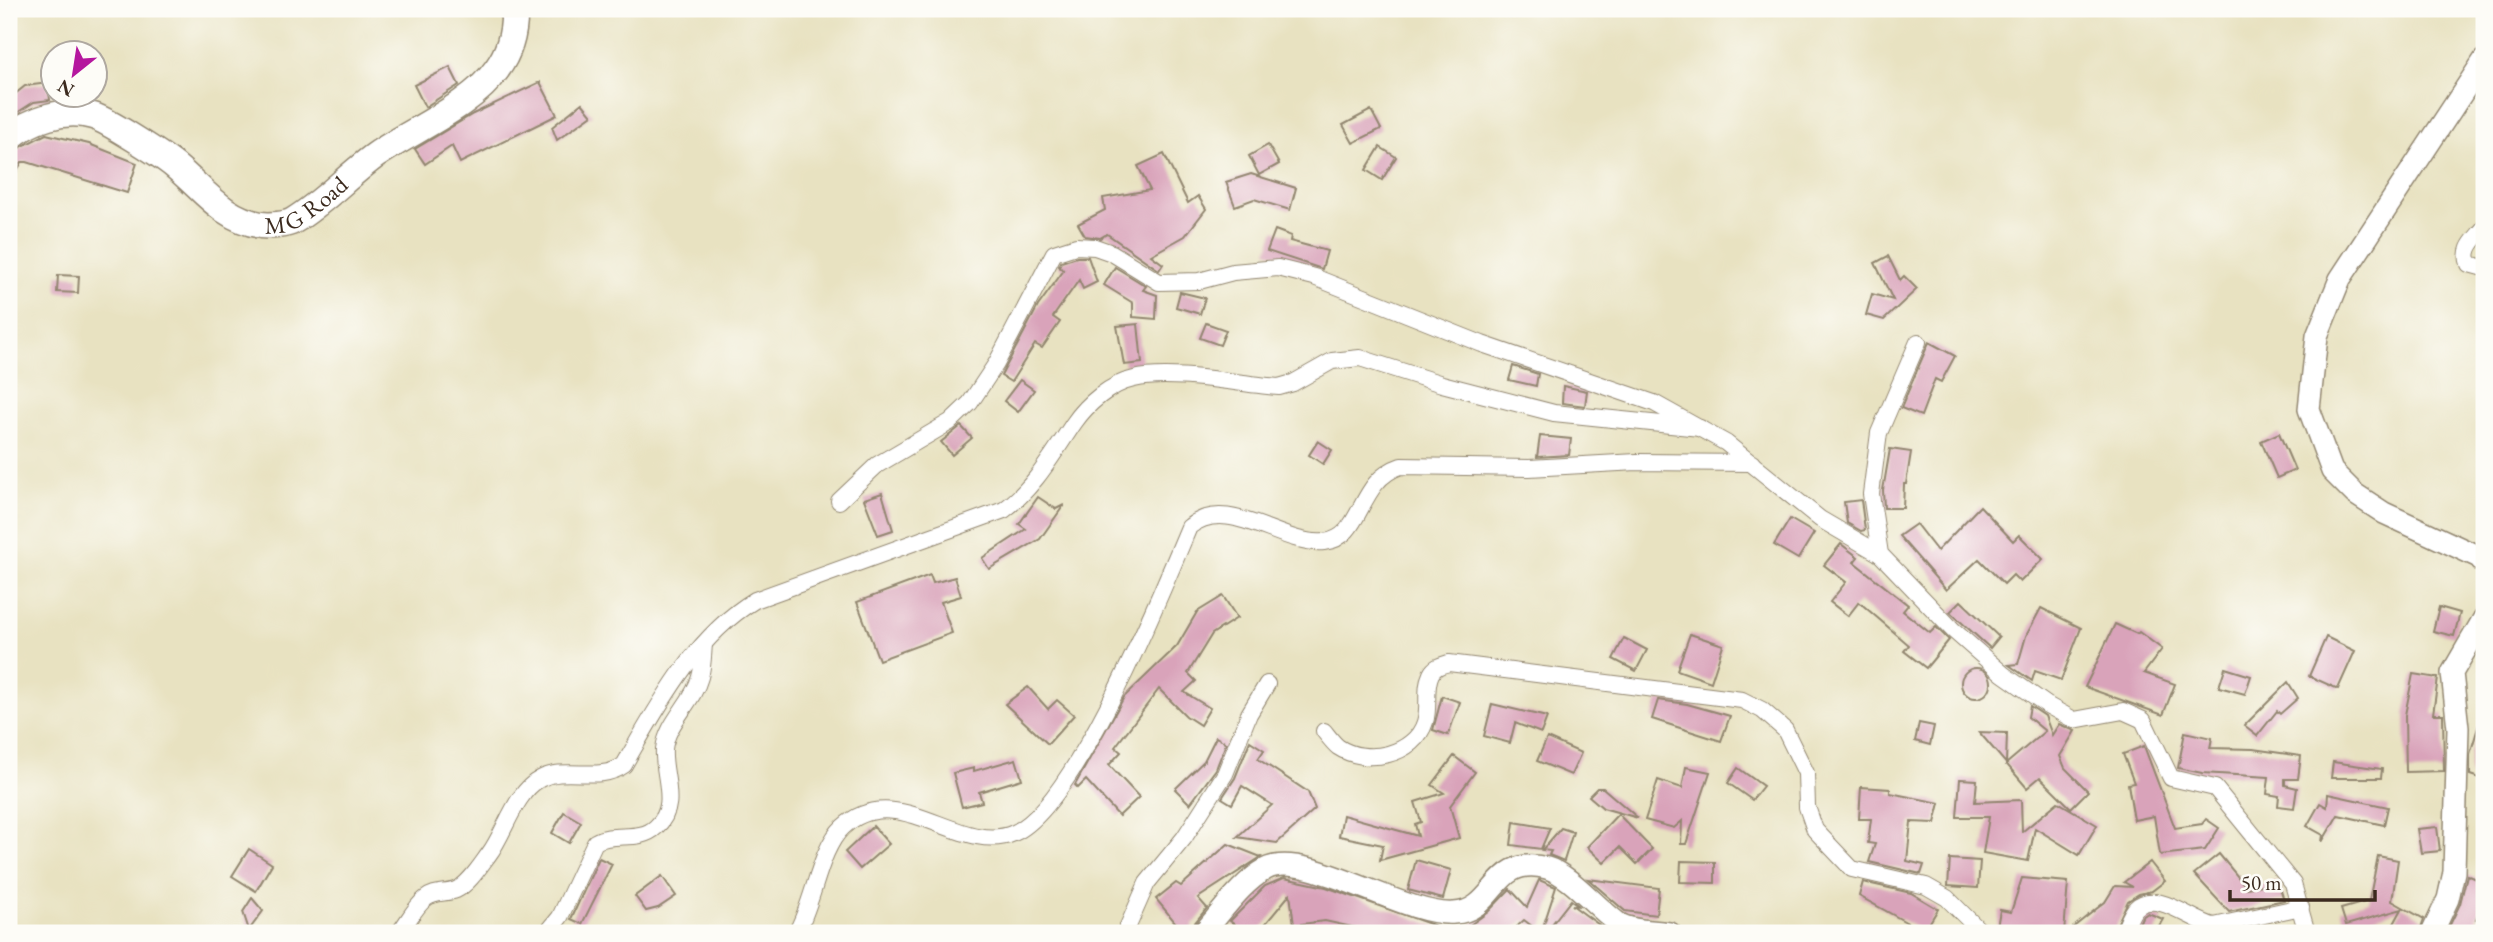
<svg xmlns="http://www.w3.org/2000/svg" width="2493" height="942" viewBox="0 0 2493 942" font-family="'EB Garamond',serif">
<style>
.building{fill:#d9a3ba}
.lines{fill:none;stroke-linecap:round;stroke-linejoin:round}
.minor-casing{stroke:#928670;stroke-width:18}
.tertiary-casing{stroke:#928670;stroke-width:24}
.primary-casing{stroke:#928670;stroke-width:29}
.minor{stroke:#fff;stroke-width:16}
.tertiary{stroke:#fff;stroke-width:21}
.primary{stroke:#fff;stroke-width:26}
.labels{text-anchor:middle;stroke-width:6;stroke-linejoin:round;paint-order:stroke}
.street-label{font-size:24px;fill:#3b2a1e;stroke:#fdfcf7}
</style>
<rect width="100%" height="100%" fill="#fdfcf7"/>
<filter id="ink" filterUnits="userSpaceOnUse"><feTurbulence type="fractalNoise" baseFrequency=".0143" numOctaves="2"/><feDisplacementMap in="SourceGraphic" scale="14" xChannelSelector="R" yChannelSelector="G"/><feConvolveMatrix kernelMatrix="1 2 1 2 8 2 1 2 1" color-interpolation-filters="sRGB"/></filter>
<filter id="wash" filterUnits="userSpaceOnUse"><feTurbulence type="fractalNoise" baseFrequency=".00686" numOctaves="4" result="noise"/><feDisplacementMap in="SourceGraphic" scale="28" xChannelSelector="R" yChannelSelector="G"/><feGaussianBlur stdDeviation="1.57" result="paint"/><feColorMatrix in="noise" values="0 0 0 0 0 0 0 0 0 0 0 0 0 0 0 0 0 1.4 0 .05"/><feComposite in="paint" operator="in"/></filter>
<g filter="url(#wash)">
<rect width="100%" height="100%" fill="#e8e2c1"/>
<g id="blocks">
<!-- building -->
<g class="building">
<polygon points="450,67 459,85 425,107 414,85"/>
<polygon points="540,82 557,115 460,163 452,146 425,164 415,149 473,114"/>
<polygon points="48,83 50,100 34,102 9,118 9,99 25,86"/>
<polygon points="582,103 592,115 557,140 552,127"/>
<polygon points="1371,110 1381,129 1353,143 1343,125"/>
<polygon points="46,134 89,144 137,163 127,193 27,162 22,162 9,184 9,153"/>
<polygon points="1268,145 1279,164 1259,175 1249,156"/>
<polygon points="1380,147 1396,157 1382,180 1366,170"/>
<polygon points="1164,154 1188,203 1198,196 1206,209 1185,236 1151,255 1163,264 1159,270 1107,234 1100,238 1085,236 1078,224 1105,210 1103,198 1150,190 1138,166"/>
<polygon points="1251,174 1296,188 1290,210 1254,199 1235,206 1226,182"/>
<polygon points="1275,230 1291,236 1290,241 1327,251 1322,269 1267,251"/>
<polygon points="1888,256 1900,280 1904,276 1917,289 1884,320 1866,315 1872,294 1893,300 1875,263"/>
<polygon points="1077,257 1088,257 1097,282 1083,289 1079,280 1053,317 1060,322 1042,348 1035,344 1011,382 1001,376 1038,306 1064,270 1059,267 1061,262"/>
<polygon points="1115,267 1146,286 1143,290 1157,295 1156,319 1133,317 1133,303 1104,285"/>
<polygon points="58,275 79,276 78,293 57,292"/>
<polygon points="1180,292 1205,298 1200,314 1176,307"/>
<polygon points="1206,323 1226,330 1220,345 1200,338"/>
<polygon points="1138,324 1142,363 1124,365 1117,326"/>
<polygon points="1929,342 1955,356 1941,382 1935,379 1921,416 1901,408"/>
<polygon points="1513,366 1538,374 1536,386 1509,380"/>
<polygon points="1020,380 1034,390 1018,412 1004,401"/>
<polygon points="1563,386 1587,391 1585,406 1562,403"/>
<polygon points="961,426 972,438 952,455 941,442"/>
<polygon points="2279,433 2295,470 2277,478 2261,441"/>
<polygon points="1540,436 1571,439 1569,455 1537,457"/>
<polygon points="1318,441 1332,450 1323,464 1309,455"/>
<polygon points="1890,449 1911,452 1906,484 1904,484 1903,508 1884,508 1883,490"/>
<polygon points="882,493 893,530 878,535 864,499"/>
<polygon points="1038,497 1056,509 1064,505 1040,539 989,569 982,558 1026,529 1019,524"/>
<polygon points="1861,500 1865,530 1861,531 1847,523 1844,502"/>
<polygon points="1980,506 2013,541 2019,535 2043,559 2020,582 2013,575 2004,584 1979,559 1946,590 1899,536 1916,524 1937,551"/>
<polygon points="1790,519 1814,533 1798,559 1774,545"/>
<polygon points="1841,544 1858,557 1854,562 1908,605 1903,611 1930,633 1936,627 1949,640 1926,668 1904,651 1909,645 1859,602 1848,616 1830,602 1846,582 1824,565"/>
<polygon points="930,575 933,583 955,577 961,596 941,602 952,633 879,660 857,602"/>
<polygon points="1223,596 1237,618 1212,634 1188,673 1196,681 1184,692 1210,708 1200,725 1186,716 1159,689 1115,747 1121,752 1109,765 1139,797 1119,816 1086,780 1078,788 1075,785 1124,697 1177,646 1197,612"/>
<polygon points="1961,601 1999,637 1990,648 1950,612"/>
<polygon points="2439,607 2460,613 2454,636 2433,631"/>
<polygon points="2041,608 2081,628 2061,680 2035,671 2032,681 2009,665 2018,664 2026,636"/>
<polygon points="2115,624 2137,634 2139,632 2162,649 2144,673 2175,684 2163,715 2085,687"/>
<polygon points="1690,634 1723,645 1711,682 1677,670"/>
<polygon points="2326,637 2355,651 2338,689 2309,676"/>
<polygon points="1624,638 1647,650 1636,671 1613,659"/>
<polygon points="2225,668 2251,676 2245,694 2219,687"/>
<circle cx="1976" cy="683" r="15"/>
<polygon points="2413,674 2438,678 2433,714 2443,714 2444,771 2406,772 2405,715"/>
<polygon points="2288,682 2298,698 2280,714 2277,711 2257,736 2244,726"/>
<polygon points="1028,687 1048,709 1057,700 1074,715 1048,744 1005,704"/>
<polygon points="1442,696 1460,702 1448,735 1433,730"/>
<polygon points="1658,700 1687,704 1730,716 1721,741 1652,719"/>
<polygon points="1492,704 1547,717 1541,733 1515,723 1510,743 1484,736"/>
<polygon points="2030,706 2045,716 2052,735 2059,724 2075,731 2060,756 2065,768 2088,791 2071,808 2040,777 2027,788 1979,732 2007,733 2006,764 2045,731 2028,717"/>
<polygon points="2480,721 2484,721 2484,759 2479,778 2470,775 2470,754"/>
<polygon points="1919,723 1934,726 1930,745 1915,741"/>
<polygon points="2185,732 2212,738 2210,748 2253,749 2301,756 2298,779 2285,779 2285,785 2297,788 2294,808 2278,806 2279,796 2267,794 2269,777 2202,773 2178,768"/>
<polygon points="1216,737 1226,743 1216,769 1190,804 1175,789 1204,761"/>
<polygon points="1547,738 1581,753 1571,775 1537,761"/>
<polygon points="1250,741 1264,750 1258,759 1308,792 1315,809 1277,843 1237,837 1272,805 1242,786 1232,804 1222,798 1235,778"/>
<polygon points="2144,746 2175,828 2202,824 2206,819 2219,828 2205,850 2160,855 2154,816 2134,820 2128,784 2134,783 2123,754"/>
<polygon points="1454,756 1475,772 1450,806 1459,838 1380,860 1383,845 1339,836 1343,815 1418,836 1415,824 1421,822 1415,802 1444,793 1432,785"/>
<polygon points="1016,759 1022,779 979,792 982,802 962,807 953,773 974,768 974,771"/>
<polygon points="2333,762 2382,769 2381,778 2331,778"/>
<polygon points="1686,767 1710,772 1686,844 1681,844 1682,821 1674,828 1645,820 1658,780 1682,788"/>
<polygon points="1738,768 1763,786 1752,800 1728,783"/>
<polygon points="1960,779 1977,780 1975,802 2021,800 2022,832 2058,802 2097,825 2079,855 2035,828 2028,861 1983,853 1989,817 1957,817"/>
<polygon points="1861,787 1890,789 1890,793 1940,803 1935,823 1911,822 1907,861 1924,865 1921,874 1869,862 1875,844 1868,843 1871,819 1859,819"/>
<polygon points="1597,788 1603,788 1638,818 1603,808 1589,796"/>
<polygon points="2328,794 2388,807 2384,825 2338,815 2322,842 2323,835 2307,826 2320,803 2327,807"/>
<polygon points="564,812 581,822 569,843 552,833"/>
<polygon points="1618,814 1652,849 1637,864 1620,847 1604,863 1587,847"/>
<polygon points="1514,822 1550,828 1541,849 1511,845"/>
<polygon points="873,826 889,844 860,869 845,852"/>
<polygon points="2437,827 2440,851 2421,853 2417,829"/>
<polygon points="1561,828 1573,832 1564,861 1549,855 1551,851 1542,850"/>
<polygon points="1228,844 1261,857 1198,898 1207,908 1193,925 1190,933 1184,933 1156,899 1176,883 1181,886"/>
<polygon points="249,849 272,864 256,891 232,876"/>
<polygon points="2219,854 2247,888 2278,882 2284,900 2229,912 2194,874"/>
<polygon points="2378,856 2398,860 2392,901 2424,919 2419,933 2389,933 2402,909 2346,925 2341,909 2369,901"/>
<polygon points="599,858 612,864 582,924 571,919"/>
<polygon points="1950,859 1980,861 1978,888 1948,886"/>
<polygon points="1416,860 1451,870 1443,899 1408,890"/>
<polygon points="1681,861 1715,862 1715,883 1680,882"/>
<polygon points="2150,862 2165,881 2152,891 2139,894 2128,901 2113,933 2066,933 2105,902 2115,886 2133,887 2124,882"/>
<polygon points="2467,875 2484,882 2484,899 2476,919 2484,923 2484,933 2446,933 2460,904"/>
<polygon points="662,876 676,896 658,908 646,911 635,896"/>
<polygon points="1284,878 1326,887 1433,925 1448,933 1379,933 1325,921 1294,925 1290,894 1258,933 1245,933 1230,921 1265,886"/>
<polygon points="2022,878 2068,882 2064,933 1996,933 2000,910 2011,912"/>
<polygon points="1588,879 1659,888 1656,915 1625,911"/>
<polygon points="1539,880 1556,887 1541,933 1524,920 1510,933 1459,933 1488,912 1510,889 1527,907"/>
<polygon points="1863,882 1911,893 1938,909 1924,932 1859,896"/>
<polygon points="252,898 263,911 249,930 243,912"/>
<polygon points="1571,900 1579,906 1572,905 1610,933 1545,933"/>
<polygon points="2148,913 2163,919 2155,933 2135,933 2142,917"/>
</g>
</g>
</g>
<g filter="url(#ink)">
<use href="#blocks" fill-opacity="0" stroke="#928670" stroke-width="2"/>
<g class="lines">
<!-- minor casing -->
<g class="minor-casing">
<g id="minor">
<path d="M 2484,228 C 2475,240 2463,248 2469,264 L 2484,268"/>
<polyline points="1918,342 1879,433 1871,494 1880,554 1953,630 2003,674 2047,705 2074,720 2123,711 2143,720 2171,778 2215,788 2293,884 2307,933"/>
<polyline points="839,501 877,465 950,422 970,403 996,364 1054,253 1076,246 1095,247 1112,253 1159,282 1199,281 1233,272 1278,268 1314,277 1482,344 1654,403 1726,443 1820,519 1880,554"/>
<path d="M 1324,731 C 1328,736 1333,743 1338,747 C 1366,766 1415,755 1425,722 C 1430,707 1424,688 1431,674 C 1435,666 1442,665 1449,663 L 1742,700 L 1762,710 L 1785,730 L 1806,773 L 1807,807 L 1815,830 L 1852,869 L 1926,886 L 1947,898 L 1982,933"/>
<path d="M 399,933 C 407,923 415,907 425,899 C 434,891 445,894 456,890 C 469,884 480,866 489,854 C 505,833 515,792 540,779 C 566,765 599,783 624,765 C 658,706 695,636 755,600 L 1004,510 C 1034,488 1053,454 1074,423 C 1087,404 1110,384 1134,379 C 1172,370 1238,384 1279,387 L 1293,383 L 1332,361 L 1360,358 L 1442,384 L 1554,413 L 1700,428"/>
<path d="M 547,933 L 560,917 L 595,842 C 614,831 639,843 656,827 C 680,806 662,775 664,749 C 667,722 693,703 700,677 C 703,667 703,655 704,644"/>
<path d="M 796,933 C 814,903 819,849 843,827 C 897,777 961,857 1014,833 C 1075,807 1162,591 1189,527 C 1228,494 1281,546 1324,542 C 1364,538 1356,481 1401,466 L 1529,468 L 1637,462 L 1752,463"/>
<polyline points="1125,933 1147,883 1184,838 1225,774 1249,714 1267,684"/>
<path d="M 2123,933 C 2127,926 2130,914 2136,908 C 2156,888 2193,922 2214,926 L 2301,907"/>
</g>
</g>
<!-- tertiary casing -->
<g class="tertiary-casing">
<g id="tertiary">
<polyline points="2484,60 2340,279 2317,336 2309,409 2332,471 2355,494 2384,513 2479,557 2484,563"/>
<path d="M 1203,933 C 1222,912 1241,883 1266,869 C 1305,848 1405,917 1454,913 C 1497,911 1492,854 1547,868 C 1569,874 1598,909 1618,923 C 1633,932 1654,930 1670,933"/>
<polyline points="2432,933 2448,899 2454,872 2458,728 2452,673 2484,618"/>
</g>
</g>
<!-- primary casing -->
<g class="primary-casing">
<g id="primary">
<path id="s1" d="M 9,138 C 30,119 65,108 93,116 C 107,120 163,156 175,166 C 203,189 223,219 261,225 C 270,226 286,225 293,221 C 323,203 347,176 376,155 C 412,130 473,105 497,69 C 510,51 515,30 514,9"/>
</g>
</g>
<!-- minor -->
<use href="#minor" class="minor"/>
<!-- tertiary -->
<use href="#tertiary" class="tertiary"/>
<!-- primary -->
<use href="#primary" class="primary"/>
</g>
</g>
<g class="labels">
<!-- street labels -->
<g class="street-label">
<text dy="8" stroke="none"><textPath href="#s1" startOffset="343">MG Road</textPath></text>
</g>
</g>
<!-- margin -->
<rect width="2493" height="942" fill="none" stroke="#fdfcf7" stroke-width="35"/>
<!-- north arrow -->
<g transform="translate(74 74) rotate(210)"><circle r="33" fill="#fdfcf7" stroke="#afa8a0" stroke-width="2"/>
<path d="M0-5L12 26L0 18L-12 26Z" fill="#b5179e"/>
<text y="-10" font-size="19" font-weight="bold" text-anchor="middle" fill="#3b2a1e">N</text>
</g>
<!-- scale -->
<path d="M2230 890v10h145v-10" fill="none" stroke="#3b2a1e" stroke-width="3.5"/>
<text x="2241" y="890" font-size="21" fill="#3b2a1e" stroke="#fdfcf7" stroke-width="5" paint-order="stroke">50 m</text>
</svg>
